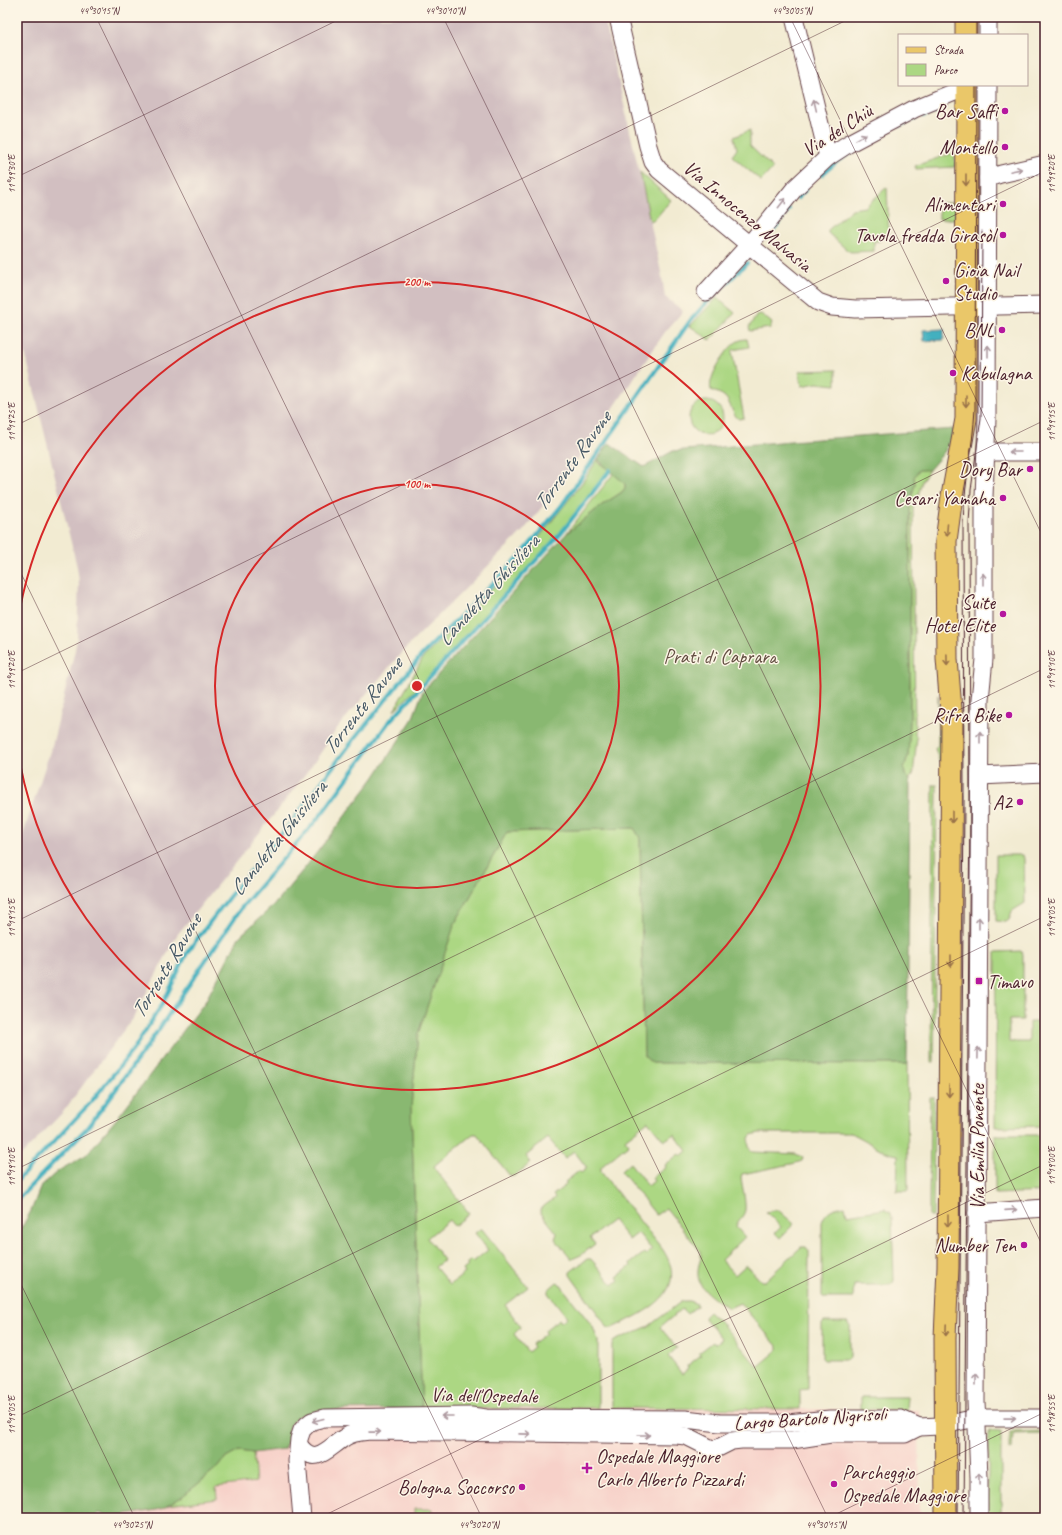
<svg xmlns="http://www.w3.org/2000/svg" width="1062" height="1535" viewBox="0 0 1062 1535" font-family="Caveat,sans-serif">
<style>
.built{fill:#f7d1c9}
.industrial{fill:#d2bfc1}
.green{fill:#acd783;stroke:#7b7b57}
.forest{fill:#89b871;stroke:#6a6c4e}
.water{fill:#42b0bf;stroke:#466875}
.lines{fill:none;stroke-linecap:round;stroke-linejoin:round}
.stream{stroke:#42b0bf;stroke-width:4}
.minor-casing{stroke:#633e44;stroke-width:19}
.major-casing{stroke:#633e44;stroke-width:23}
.minor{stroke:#fff;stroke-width:17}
.major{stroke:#eac769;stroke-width:21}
.tram{stroke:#4a1f2b;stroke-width:1}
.oneway{stroke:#ae9aa0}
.oneway2{stroke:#9a734a}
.ticks{fill:none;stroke:#4a1f2b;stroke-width:1;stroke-opacity:0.45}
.ring{fill:none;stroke:#d62828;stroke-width:2}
.poi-dot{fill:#b5179e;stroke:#fcf5e5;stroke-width:1.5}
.labels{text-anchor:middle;stroke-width:3;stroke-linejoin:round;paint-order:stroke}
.poi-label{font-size:20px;fill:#4a1f2b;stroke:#fcf5e5;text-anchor:end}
.street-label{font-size:20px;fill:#4a1f2b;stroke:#fcf5e5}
.park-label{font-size:20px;fill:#624d41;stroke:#fcf5e5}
.water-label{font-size:21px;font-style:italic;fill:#475966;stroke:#fcf5e5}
.centre{fill:#d62828;stroke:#fcf5e5;stroke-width:2}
.ring-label{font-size:12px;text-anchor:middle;font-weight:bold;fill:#d62828;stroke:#fcf5e5;stroke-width:3;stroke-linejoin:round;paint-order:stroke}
.neatline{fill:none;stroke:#4a1f2b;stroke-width:1.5}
.ticks-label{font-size:10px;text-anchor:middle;fill:#4a1f2b}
</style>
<rect width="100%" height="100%" fill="#fcf5e5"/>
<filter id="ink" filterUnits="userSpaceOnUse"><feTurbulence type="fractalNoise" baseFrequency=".025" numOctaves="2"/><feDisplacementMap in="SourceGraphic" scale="8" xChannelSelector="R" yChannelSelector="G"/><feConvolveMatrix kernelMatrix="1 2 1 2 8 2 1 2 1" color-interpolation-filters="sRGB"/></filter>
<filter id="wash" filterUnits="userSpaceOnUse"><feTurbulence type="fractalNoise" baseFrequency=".012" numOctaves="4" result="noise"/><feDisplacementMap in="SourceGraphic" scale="16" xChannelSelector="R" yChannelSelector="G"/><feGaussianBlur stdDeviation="0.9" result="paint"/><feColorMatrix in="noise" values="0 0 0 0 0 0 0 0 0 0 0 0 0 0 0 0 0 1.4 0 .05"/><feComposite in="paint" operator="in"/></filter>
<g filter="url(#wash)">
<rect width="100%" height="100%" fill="#f2ebd2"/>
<!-- built -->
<g class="built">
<polygon points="913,17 958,17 958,20 913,19"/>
<polygon points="598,1408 919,1410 920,1518 111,1518 119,1510 217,1499 216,1487 256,1482 253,1453 284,1449 288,1440 289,1427 293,1420 299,1416 318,1410"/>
</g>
<!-- industrial -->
<polygon class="industrial" points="17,17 604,17 644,193 662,277 665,297 683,311 665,332 596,434 536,515 523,531 403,651 338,727 315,761 281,806 177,935 134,1016 80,1089 63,1112 17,1160 17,853 53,742 75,650 77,639 79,581 77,567 17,319"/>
<!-- green -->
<g class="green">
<polygon points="750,130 750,146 773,168 761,181 732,156 737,149 734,137"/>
<polygon points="955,152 955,167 916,169 915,166"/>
<polygon points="640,172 671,200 655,219 650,221"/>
<polygon points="887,187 889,238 880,238 880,241 874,241 874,251 851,252 847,250 828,233 828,230 852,209 865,207"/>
<polygon points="939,203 955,203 956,219 939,219"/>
<polygon points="717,298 735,313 710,340 690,326"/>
<polygon points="761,314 772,323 770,328 750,331 749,327 757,315"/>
<path d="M 747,339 L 749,347 L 733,350 L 732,351 L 744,418 L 739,419 C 732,415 731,403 725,397 C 721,393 716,393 711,390 C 707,378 726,350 735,343 C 739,340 743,339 747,339 Z"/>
<polygon points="836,370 836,385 817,383 802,386 799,371"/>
<circle cx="706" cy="418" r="17"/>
<polygon points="598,459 599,463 610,469 561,531 419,687 394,710 423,658 526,554 582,483"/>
<polygon points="927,469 929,470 922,481 917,500 913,505 915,734 917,738 913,775 910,778 910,780 905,775 904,768 908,756 910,721 910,502 915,484 914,477 919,470"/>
<polygon points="614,473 625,484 625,488 622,492 602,505 566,534"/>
<polygon points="938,695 940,715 941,761 939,761 935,748 938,745"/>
<polygon points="933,785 937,785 934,1063 931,1063"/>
<path d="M 634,828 L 640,838 L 644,1056 L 652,1063 L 907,1064 L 908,1191 L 897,1191 L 898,1155 C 883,1154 866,1139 851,1133 L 759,1133 L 751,1135 C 747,1140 748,1148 752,1152 L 796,1154 L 800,1156 L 803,1158 L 802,1161 L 796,1163 L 742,1174 L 741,1177 C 742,1187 746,1200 745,1210 C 744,1217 737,1220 736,1227 L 745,1237 L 721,1260 L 735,1275 L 746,1265 L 761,1281 L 765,1281 L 801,1247 L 806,1247 L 809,1251 L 808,1389 L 800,1390 L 800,1409 L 612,1408 L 612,1344 L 614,1341 L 649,1326 L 682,1301 L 689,1301 L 697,1304 L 697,1306 L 687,1314 L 682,1309 L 660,1327 L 677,1348 L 668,1356 L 682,1374 L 688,1369 L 687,1366 L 701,1355 L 699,1353 L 713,1342 L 715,1344 L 722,1339 L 704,1317 L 709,1312 L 722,1324 L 757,1366 L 759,1366 L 778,1350 L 778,1347 L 740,1303 L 729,1308 C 716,1300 696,1289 698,1271 C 698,1264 702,1259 701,1252 L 666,1208 L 656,1215 L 621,1171 L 630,1163 L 648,1186 L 654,1181 L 652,1178 L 666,1167 L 665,1165 L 679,1154 L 681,1156 L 687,1151 L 674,1134 L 664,1141 L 648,1121 L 625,1139 L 629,1144 L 601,1167 L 601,1172 L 663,1250 C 691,1293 644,1313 612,1328 L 608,1328 L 570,1275 L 570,1272 L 587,1259 L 591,1259 L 613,1285 L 619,1280 L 617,1277 L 631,1266 L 630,1264 L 644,1253 L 646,1255 L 652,1250 L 638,1233 L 629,1240 L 613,1220 L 590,1238 L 595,1244 L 581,1255 L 572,1259 L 555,1239 L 557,1233 L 540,1212 L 540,1209 L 555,1198 L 553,1195 L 567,1184 L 565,1182 L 579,1171 L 581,1173 L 587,1168 L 574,1151 L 565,1158 L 548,1138 L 526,1156 L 531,1163 L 514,1176 L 510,1176 L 477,1134 L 473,1134 L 435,1165 L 434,1168 L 469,1213 L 468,1215 L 454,1226 L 449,1220 L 427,1238 L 444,1260 L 435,1267 L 450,1285 L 465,1273 L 463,1270 L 468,1266 L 466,1264 L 471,1260 L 473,1262 L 488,1250 L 475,1233 L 480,1229 L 482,1229 L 528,1287 L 505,1305 L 521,1327 L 514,1334 L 528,1352 L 534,1347 L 532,1344 L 546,1333 L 545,1330 L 559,1319 L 561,1322 L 567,1317 L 548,1293 L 548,1290 L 557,1282 L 559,1283 L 593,1327 L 598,1341 L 598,1408 L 422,1409 L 411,1107 L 418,1034 L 454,925 L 507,832 Z"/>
<polygon points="996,855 1023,855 1024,859 1025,903 1012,911 1009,920 1006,922 996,921"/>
<polygon points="1021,951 1023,955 1023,1020 1009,1020 1009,1042 1029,1042 1029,1022 1045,1022 1045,1126 995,1127 996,952"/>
<polygon points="930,1097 934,1097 933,1216 929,1216"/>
<polygon points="995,1135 1045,1135 1045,1192 995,1194"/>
<path d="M 845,1206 L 847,1215 L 885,1209 L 891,1213 L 892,1219 L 894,1280 L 893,1283 L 890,1285 L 854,1285 L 853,1298 L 824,1298 L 822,1296 L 822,1222 C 826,1210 833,1208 845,1206 Z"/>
<polygon points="778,1210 794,1224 780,1238 775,1233 781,1227 766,1212"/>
<polygon points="824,1322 848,1322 850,1325 850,1358 846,1360 824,1360 822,1358 822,1324"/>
<polygon points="861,1397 908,1397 907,1410 861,1409"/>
<polygon points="990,1431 1001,1432 1001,1518 987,1518 989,1433"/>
<polygon points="1045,1431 1045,1433 1013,1434 1012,1449 1010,1450 1010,1432"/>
<polygon points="239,1451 253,1453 256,1482 216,1487 217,1499 168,1505 180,1498 218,1468 226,1458"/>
<polygon points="414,1509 432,1509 431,1518 414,1518"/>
</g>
<!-- forest -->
<path class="forest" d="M 954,429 C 952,446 940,457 929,470 L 919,470 L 914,477 L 915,484 L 910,502 L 910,721 L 908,756 L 904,768 L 905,775 L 910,780 L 907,1064 L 652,1063 L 644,1056 L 640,838 L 634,828 L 507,832 L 455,923 L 418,1034 L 411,1107 L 422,1409 L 318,1410 L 309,1413 L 299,1416 L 293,1420 L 289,1427 L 288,1440 L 284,1449 L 253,1453 L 239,1451 L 226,1458 L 218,1468 L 180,1498 L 162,1509 L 121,1516 L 107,1516 L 99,1513 L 95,1518 L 17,1518 L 17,1236 L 31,1211 L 41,1186 L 58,1171 L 86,1155 L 118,1117 L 205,1002 L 239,937 L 274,905 L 308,864 L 374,778 L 412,720 L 423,691 L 566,534 L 602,505 L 622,492 L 625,488 L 625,484 C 620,479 600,463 598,459 L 609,443 L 644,467 L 673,451 L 791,441 Z"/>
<!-- water -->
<polygon class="water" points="944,329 944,340 924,341 923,330"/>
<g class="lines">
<!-- stream -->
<g class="stream">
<polyline points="923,116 940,110"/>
<polyline points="899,126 917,118"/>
<polyline points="821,175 839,160 855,150"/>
<polyline points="798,198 805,190"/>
<polyline points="768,238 789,209"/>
<polyline points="17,1181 91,1102 133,1050 163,1003 188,951 229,897 289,825 348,747 421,656 522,554 562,505 690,321 705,304 747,263"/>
<polyline points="17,1200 86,1129 109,1099 148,1045 242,907 320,816 388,723 561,533 610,470"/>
</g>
</g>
</g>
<g filter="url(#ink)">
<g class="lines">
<!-- minor casing -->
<g class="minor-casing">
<g id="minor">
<polyline points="618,17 648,146 653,162 659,170 818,302 832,307 855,309 1045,305"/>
<polyline points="794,17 828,157"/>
<polyline points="988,35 988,17"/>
<polyline points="988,178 1001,174 1045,164"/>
<polyline points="706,292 750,244 795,188 828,157 848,144 914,109 957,91 967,91"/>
<polyline points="986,452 1045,452"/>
<polyline points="980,776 1045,773"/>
<polyline points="977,1213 1045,1208"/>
<path d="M 299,1445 C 315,1468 329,1447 344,1438 C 352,1432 362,1432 372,1431 L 676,1435 L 686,1436 L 712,1449 L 718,1448 L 732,1441 L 741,1440 L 792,1440 L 831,1434 L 905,1434 L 919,1427"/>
<polyline points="302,1518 297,1461 299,1439 302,1430 307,1425 312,1421 324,1418 471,1416 486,1418 685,1419 720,1423 787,1423 830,1419 901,1419 919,1427 939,1426 976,1418 1045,1418"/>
<polyline points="979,1518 979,1478 976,1401 980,700 984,659 984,497 987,419 988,85"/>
</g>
</g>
<!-- major casing -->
<g class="major-casing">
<g id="major">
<polyline points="966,17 966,35"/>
<polyline points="946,1518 945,1338 948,1267 952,722 947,659 946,541 952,496 966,419 967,85"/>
</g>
</g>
<!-- minor -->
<use href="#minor" class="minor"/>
<!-- major -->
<use href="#major" class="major"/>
<!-- tram -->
<g class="tram">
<polyline points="976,35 976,17"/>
<path d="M 958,1518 L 964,802 L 963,524 C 964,485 973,448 975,409 L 976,85"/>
<polyline points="964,1518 970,802 969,524 971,490 981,418 982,231"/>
</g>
</g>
<!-- one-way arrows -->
<defs><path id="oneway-shaft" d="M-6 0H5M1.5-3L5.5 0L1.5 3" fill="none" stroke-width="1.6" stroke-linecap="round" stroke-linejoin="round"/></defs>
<g class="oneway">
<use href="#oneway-shaft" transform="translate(815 105) rotate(-103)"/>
<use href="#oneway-shaft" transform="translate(861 137) rotate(-29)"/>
<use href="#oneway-shaft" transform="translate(1016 170) rotate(-12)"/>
<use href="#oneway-shaft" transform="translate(782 203) rotate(-52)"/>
<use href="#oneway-shaft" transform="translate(988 351) rotate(-90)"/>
<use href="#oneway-shaft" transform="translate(1015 452) rotate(180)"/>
<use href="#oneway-shaft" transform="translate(983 579) rotate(-90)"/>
<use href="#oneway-shaft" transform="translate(980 737) rotate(-90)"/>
<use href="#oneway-shaft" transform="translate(979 923) rotate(-90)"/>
<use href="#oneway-shaft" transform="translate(978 1053) rotate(-89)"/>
<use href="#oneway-shaft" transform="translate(1011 1210) rotate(-4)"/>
<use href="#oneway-shaft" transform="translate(976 1379) rotate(-90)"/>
<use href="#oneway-shaft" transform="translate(447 1416) rotate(180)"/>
<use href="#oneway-shaft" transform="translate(1010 1418) rotate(-1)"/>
<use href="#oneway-shaft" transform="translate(318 1420) rotate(165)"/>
<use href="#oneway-shaft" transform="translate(375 1432) rotate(-1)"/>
<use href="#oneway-shaft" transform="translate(525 1434) rotate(1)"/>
<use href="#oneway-shaft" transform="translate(644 1435)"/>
<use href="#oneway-shaft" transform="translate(979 1479) rotate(-91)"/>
</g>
<g class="oneway2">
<use href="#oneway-shaft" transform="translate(966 180) rotate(90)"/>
<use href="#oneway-shaft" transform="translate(966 401) rotate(90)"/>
<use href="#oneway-shaft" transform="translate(947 530) rotate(95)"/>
<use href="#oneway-shaft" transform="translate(947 660) rotate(89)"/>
<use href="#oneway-shaft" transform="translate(952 817) rotate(90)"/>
<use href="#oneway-shaft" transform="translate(951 961) rotate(90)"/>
<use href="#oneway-shaft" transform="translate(949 1091) rotate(91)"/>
<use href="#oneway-shaft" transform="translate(948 1221) rotate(90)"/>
<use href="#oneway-shaft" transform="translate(946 1330) rotate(92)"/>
</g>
</g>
<!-- ticks -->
<path class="ticks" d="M 96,17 L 828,1518M 443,17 L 1045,1251M 790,17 L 1045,541M 17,177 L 344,17M 17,425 L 853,17M 17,565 L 482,1518M 17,673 L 1045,171M 17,921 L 1045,420M 17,1169 L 1045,668M 17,1276 L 135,1518M 17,1417 L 1045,916M 319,1518 L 1045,1164M 828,1518 L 1045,1412"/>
<!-- distance rings -->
<g class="ring">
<circle cx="417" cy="686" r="202"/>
<path d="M17 626A404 404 0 1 1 17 746"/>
</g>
<!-- markers -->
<g class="poi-dot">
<circle cx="1005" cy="111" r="4"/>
<circle cx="1005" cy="147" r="4"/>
<circle cx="1003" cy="204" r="4"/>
<circle cx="1003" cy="235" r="4"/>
<circle cx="946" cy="281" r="4"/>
<circle cx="1002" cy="330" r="4"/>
<circle cx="953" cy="373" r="4"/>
<circle cx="1030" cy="469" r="4"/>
<circle cx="1003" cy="498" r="4"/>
<circle cx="1003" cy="614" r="4"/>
<circle cx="1009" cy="715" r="4"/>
<circle cx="1020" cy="802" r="4"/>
<rect x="975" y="977" width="8" height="8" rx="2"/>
<circle cx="1024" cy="1245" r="4"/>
<path d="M585 1462h4v4h4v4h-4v4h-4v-4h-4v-4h4z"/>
<circle cx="834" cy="1484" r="4"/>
<circle cx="522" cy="1487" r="4"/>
</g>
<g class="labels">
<!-- poi labels -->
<g class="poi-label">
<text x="997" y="118">Bar Saffi</text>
<text x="997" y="154">Montello</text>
<text x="995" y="211">Alimentari</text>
<text x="995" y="242">Tavola fredda Girasòl</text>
<text x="954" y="277" text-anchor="start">Gioia Nail<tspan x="954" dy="23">Studio</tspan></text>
<text x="994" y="337">BNL</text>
<text x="961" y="380" text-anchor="start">Kabulagna</text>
<text x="1022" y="476">Dory Bar</text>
<text x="995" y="505">Cesari Yamaha</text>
<text x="995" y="609">Suite<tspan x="995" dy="23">Hotel Elite</tspan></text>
<text x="1001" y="722">Rifra Bike</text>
<text x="1012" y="809">A2</text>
<text x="987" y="988" text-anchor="start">Timavo</text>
<text x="1016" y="1252">Number Ten</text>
<text x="596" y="1463" text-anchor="start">Ospedale Maggiore<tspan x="596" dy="23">Carlo Alberto Pizzardi</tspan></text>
<text x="842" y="1479" text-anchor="start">Parcheggio<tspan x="842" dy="23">Ospedale Maggiore</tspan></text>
<text x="514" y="1494">Bologna Soccorso</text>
</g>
<!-- street labels -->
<g class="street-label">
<text transform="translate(837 130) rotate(-33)" y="7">Via del Chiù</text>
<text transform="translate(748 216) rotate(40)" y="7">Via Innocenzo Malvasia</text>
<text transform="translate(977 1147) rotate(-90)" y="7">Via Emilia Ponente</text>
<text transform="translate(484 1395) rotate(1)" y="7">Via dell'Ospedale</text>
<text transform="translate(810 1418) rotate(-4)" y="7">Largo Bartolo Nigrisoli</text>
</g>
<!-- park labels -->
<g class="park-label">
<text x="720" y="663">Prati di Caprara</text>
</g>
<!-- water labels -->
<g class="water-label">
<text transform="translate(572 461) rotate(-54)" y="7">Torrente Ravone</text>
<text transform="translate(488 590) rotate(-48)" y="7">Canaletta Ghisiliera</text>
<text transform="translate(362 706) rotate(-52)" y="7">Torrente Ravone</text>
<text transform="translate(278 838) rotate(-51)" y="7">Canaletta Ghisiliera</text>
<text transform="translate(166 966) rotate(-59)" y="7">Torrente Ravone</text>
</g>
</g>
<circle cx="417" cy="686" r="6" class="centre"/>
<g class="ring-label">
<text x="417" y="286">200 m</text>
<text x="417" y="488">100 m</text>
</g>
<!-- margin -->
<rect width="1062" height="1535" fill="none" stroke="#fcf5e5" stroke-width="44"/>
<!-- legend -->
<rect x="898" y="34" width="130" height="52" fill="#fcf5e5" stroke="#b59f9b"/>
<rect x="906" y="47" width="20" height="6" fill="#eac769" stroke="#b59f9b"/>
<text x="934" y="54" font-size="12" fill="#4a1f2b">Strada</text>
<rect x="906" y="64" width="20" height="12" fill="#acd783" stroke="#b59f9b"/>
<text x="934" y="74" font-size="12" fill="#4a1f2b">Parco</text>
<rect x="22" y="22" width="1018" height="1491" class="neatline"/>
<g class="ticks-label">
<text x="99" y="14">44°30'15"N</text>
<text x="445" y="14">44°30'10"N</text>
<text x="792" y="14">44°30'05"N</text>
<text transform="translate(1051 174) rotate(-90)" y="4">11°19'20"E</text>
<text transform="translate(11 174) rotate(-90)" y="4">11°19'30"E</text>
<text transform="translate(1051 422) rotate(-90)" y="4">11°19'15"E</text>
<text transform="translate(11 422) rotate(-90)" y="4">11°19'25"E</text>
<text transform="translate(1051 670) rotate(-90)" y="4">11°19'10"E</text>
<text transform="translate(11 670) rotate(-90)" y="4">11°19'20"E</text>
<text transform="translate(1051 918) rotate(-90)" y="4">11°19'05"E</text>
<text transform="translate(11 918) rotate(-90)" y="4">11°19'15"E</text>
<text transform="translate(1051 1166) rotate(-90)" y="4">11°19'00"E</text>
<text transform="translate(11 1167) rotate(-90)" y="4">11°19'10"E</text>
<text transform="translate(1051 1414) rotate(-90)" y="4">11°18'55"E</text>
<text transform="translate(11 1415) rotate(-90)" y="4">11°19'05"E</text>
<text x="132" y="1528">44°30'25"N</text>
<text x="479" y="1528">44°30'20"N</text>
<text x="826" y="1528">44°30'15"N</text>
</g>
</svg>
